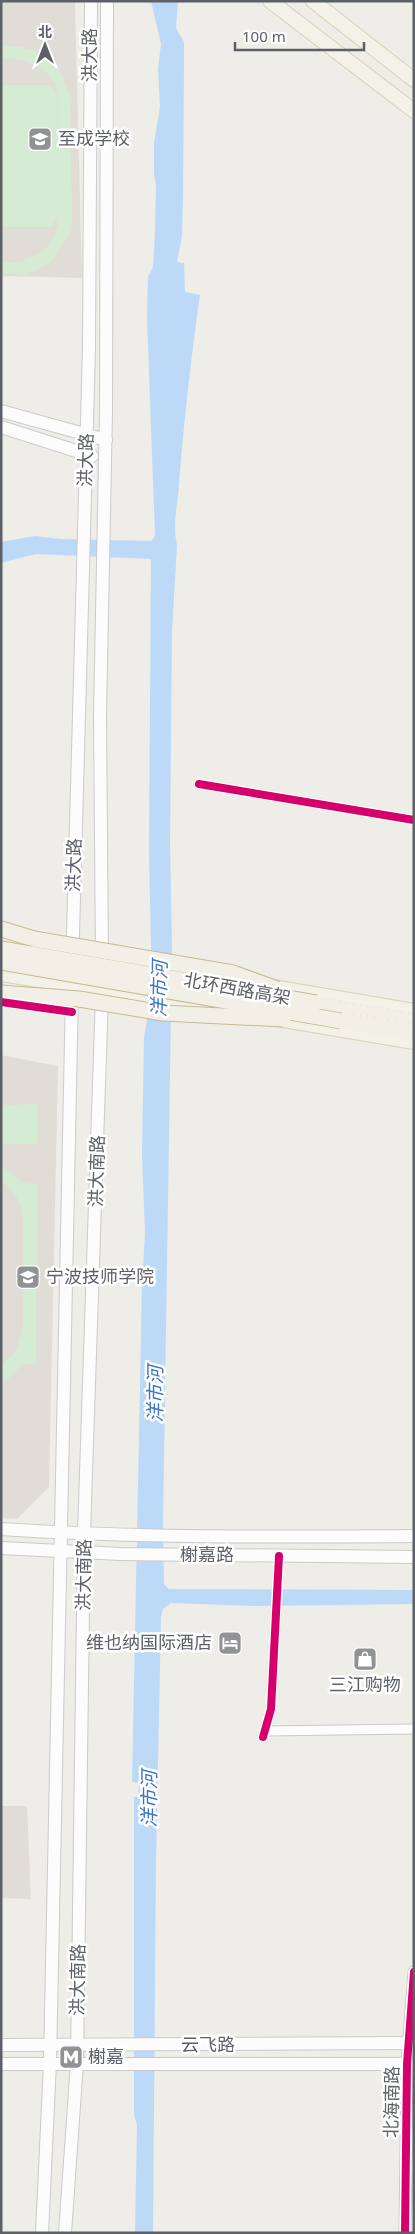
<svg xmlns="http://www.w3.org/2000/svg" width="415" height="2234" viewBox="0 0 415 2234" font-family="'Noto Sans','Noto Sans SC',sans-serif">
<style>
.education{fill:#dfddd6}
.green{fill:#d5ebd4}
.water{fill:#bcdaf8}
.lines{fill:none;stroke-linecap:round;stroke-linejoin:round}
.minor-casing{stroke:#cacac9;stroke-width:11}
.tertiary-casing{stroke:#cacac9;stroke-width:13}
.secondary-casing{stroke:#cacbca;stroke-width:14}
.primary-casing{stroke:#d7d0b5;stroke-width:16}
.trunk-casing{stroke:#c6ba94;stroke-width:17}
.minor{stroke:#fcfcfc;stroke-width:9}
.tertiary{stroke:#fcfcfc;stroke-width:11}
.secondary{stroke:#fcfcfc;stroke-width:12}
.primary{stroke:#f3f2e9;stroke-width:14}
.trunk{stroke:#f2f0e6;stroke-width:15}
.rail{stroke:#e4e4e4;stroke-width:2.5;stroke-dasharray:1 6;stroke-linecap:butt}
.trunk-bridge-casing{stroke:#c6ba94;stroke-width:17;stroke-linecap:butt}
.trunk-bridge{stroke:#f2f0e6;stroke-width:15}
.cycleway-casing{stroke:#fff;stroke-width:11}
.cycleway{stroke:#d6006c;stroke-width:8}
.labels{text-anchor:middle;stroke-width:5;stroke-linejoin:round;paint-order:stroke}
.street-label{font-size:18px;fill:#5d6167;stroke:#fff}
.poi-label{font-size:18px;fill:#5d6167;stroke:#fff;text-anchor:start}
.water-label{font-size:19px;font-style:italic;fill:#4076c1;stroke:#fff}
</style>
<rect width="100%" height="100%" fill="#eeede8"/>
<!-- education -->
<g class="education">
<polygon points="1,1 75,1 82,278 1,276"/>
<polygon points="1,1055 58,1066 49,1487 17,1519 1,1518"/>
<polygon points="1,1806 27,1806 31,1899 1,1898"/>
</g>
<!-- green -->
<g class="green">
<path d="M 2,46 L 20,47 L 33,50 L 49,60 L 63,77 L 70,98 L 72,220 L 68,236 L 51,262 L 43,267 L 25,274 L 1,273 L 1,262 C 31,265 59,247 59,215 L 52,227 L 1,227 L 1,85 L 51,85 L 57,95 L 58,201 L 58,95 C 55,69 24,56 1,59 Z"/>
<polygon points="37,1104 37,1144 1,1144 1,1105"/>
<path d="M 1,1166 L 23,1183 L 37,1184 L 36,1364 L 23,1364 L 9,1378 L 1,1382 L 1,1365 L 16,1351 L 23,1328 L 23,1219 C 22,1202 15,1191 1,1181 Z"/>
</g>
<!-- water -->
<path class="water" d="M 151,1 L 178,1 L 176,28 L 184,42 L 184,65 L 183,199 L 182,236 L 177,262 L 184,263 L 185,292 L 200,295 C 191,358 184,420 179,484 C 178,504 172,524 177,545 L 172,632 L 170,843 L 172,945 L 163,1524 L 164,1584 L 169,1589 L 414,1590 L 414,1604 L 255,1606 L 171,1603 L 163,1609 L 161,1617 L 156,1861 L 153,2233 L 135,2233 L 137,2125 L 134,2115 L 134,1797 L 138,1796 L 139,1783 L 132,1782 L 142,1285 L 145,1233 L 142,1154 L 144,1037 L 148,1015 L 151,946 L 149,851 L 151,559 L 36,554 L 1,563 L 1,542 L 35,536 L 61,539 L 151,541 L 155,536 L 147,318 L 148,277 L 153,267 L 155,232 L 156,184 L 154,175 L 154,143 L 160,107 L 158,69 L 161,44 Z"/>
<g class="lines">
<!-- minor casing -->
<g class="minor-casing">
<g id="minor">
<polyline points="199,784 414,820"/>
<polyline points="1,1002 72,1012"/>
<polyline points="265,1731 414,1729"/>
<polyline points="263,1737 271,1709 279,1556"/>
</g>
</g>
<!-- tertiary casing -->
<g class="tertiary-casing">
<polyline id="tertiary" points="405,2233 407,2064 414,1972"/>
</g>
<!-- secondary casing -->
<g class="secondary-casing">
<g id="secondary">
<polyline points="1,411 106,440"/>
<polyline points="1,427 92,456"/>
<polyline points="102,959 100,715 106,411 107,1"/>
<polyline points="72,971 89,348 91,1"/>
<path d="M 1,1529 C 139,1538 276,1537 414,1536"/>
<polyline points="1,1548 121,1554 414,1557"/>
<polyline points="1,2045 414,2043"/>
<polyline points="1,2064 414,2064"/>
<polyline points="42,2233 50,2063 72,991"/>
<polyline points="65,2233 77,2063 84,1533 102,994"/>
</g>
</g>
<!-- primary casing -->
<g class="primary-casing">
<g id="primary">
<polyline points="270,1 414,111"/>
<polyline points="313,1 414,80"/>
<polyline points="104,959 167,969"/>
<polyline points="1,974 233,1011"/>
<polyline points="267,986 414,1011"/>
<polyline points="272,1018 414,1042"/>
</g>
</g>
<!-- trunk casing -->
<g class="trunk-casing">
<g id="trunk">
<polyline points="1,929 34,939"/>
<polyline points="316,1003 414,1020"/>
<polyline points="341,1021 414,1033"/>
</g>
</g>
<!-- minor -->
<use href="#minor" class="minor"/>
<!-- tertiary -->
<use href="#tertiary" class="tertiary"/>
<!-- secondary -->
<use href="#secondary" class="secondary"/>
<!-- primary -->
<use href="#primary" class="primary"/>
<!-- trunk -->
<use href="#trunk" class="trunk"/>
<!-- rail -->
<g class="rail">
<polyline points="1,944 414,1014"/>
<polyline points="1,956 414,1024"/>
</g>
<!-- trunk-bridge casing -->
<g class="trunk-bridge-casing">
<g id="trunk-bridge">
<polyline points="34,939 233,973 277,989"/>
<polyline points="1,949 316,1003"/>
<polyline points="1,962 341,1021"/>
<polyline points="1,993 79,999 163,1013 283,1019"/>
</g>
</g>
<!-- trunk-bridge -->
<use href="#trunk-bridge" class="trunk-bridge"/>
<!-- cycleway casing -->
<g class="cycleway-casing">
<g id="cycleway">
<polyline points="199,784 414,820"/>
<polyline points="1,1002 72,1012"/>
<polyline points="263,1737 271,1709 279,1556"/>
<polyline points="405,2233 407,2064 414,1972"/>
</g>
</g>
<!-- cycleway -->
<use href="#cycleway" class="cycleway"/>
</g>
<!-- icons -->
<defs>
<g id="school-square" transform="scale(1.25)"><rect x="-9" y="-9" width="18" height="18" rx="4" fill="#909294" stroke="#fff"/><path d="M0-5L7-2L0 1L-7-2ZM-4 1L0 2.5L4 1V4Q0 6-4 4Z" fill="#fff"/></g>
<g id="university-square" transform="scale(1.25)"><rect x="-9" y="-9" width="18" height="18" rx="4" fill="#909294" stroke="#fff"/><path d="M0-5L7-2L0 1L-7-2ZM-4 1L0 2.5L4 1V4Q0 6-4 4Z" fill="#fff"/></g>
<g id="hotel-square" transform="scale(1.25)"><rect x="-9" y="-9" width="18" height="18" rx="4" fill="#909294" stroke="#fff"/><path d="M-6-4.5h1.5V1H6V5H4.5V3h-9V5H-6ZM-4 0a1.8 1.8 0 1 1 3.6 0ZM.5 0V-2.5h3Q6-2.5 6 0Z" fill="#fff"/></g>
<g id="shop-square" transform="scale(1.25)"><rect x="-9" y="-9" width="18" height="18" rx="4" fill="#909294" stroke="#fff"/><path d="M-5-2.5h2.3a2.7 3.5 0 0 1 5.4 0H5L5.5 6h-11ZM-1.5-2.5h3a1.5 2.3 0 0 0-3 0Z" fill="#fff"/></g>
<g id="metro-square" transform="scale(1.25)"><rect x="-9" y="-9" width="18" height="18" rx="4" fill="#909294" stroke="#fff"/><path d="M-5.5 5V-5H-3L0 0L3-5H5.5V5H3V-.5L0 4L-3-.5V5Z" fill="#fff"/></g>
</defs>
<g fill-rule="evenodd">
<use href="#school-square" x="40" y="139"/>
<use href="#university-square" x="28" y="1277"/>
<use href="#hotel-square" x="230" y="1643"/>
<use href="#shop-square" x="365" y="1659"/>
<use href="#metro-square" x="71" y="2057"/>
</g>
<g class="labels">
<!-- street labels -->
<g class="street-label">
<text transform="translate(90 55) rotate(-90)" y="6">洪大路</text>
<text transform="translate(86 460) rotate(-88)" y="6">洪大路</text>
<text transform="translate(74 865) rotate(-88)" y="6">洪大路</text>
<text transform="translate(237 989) rotate(10)" y="6">北环西路高架</text>
<text transform="translate(97 1171) rotate(-88)" y="6">洪大南路</text>
<text x="207" y="1561">榭嘉路</text>
<text transform="translate(84 1575) rotate(-89)" y="6">洪大南路</text>
<text transform="translate(78 1980) rotate(-89)" y="6">洪大南路</text>
<text x="208" y="2051">云飞路</text>
<text transform="translate(392 2102) rotate(-89)" y="6">北海南路</text>
</g>
<!-- poi labels -->
<g class="poi-label">
<text x="58" y="145">至成学校</text>
<text x="46" y="1283">宁波技师学院</text>
<text x="212" y="1649" text-anchor="end">维也纳国际酒店</text>
<text x="365" y="1691" text-anchor="middle">三江购物</text>
<text x="88" y="2063">榭嘉</text>
</g>
<!-- water labels -->
<g class="water-label">
<text transform="translate(159 989) rotate(-89)" y="7">洋市河</text>
<text transform="translate(155 1394) rotate(-90)" y="7">洋市河</text>
<text transform="translate(149 1799) rotate(-90)" y="7">洋市河</text>
</g>
</g>
<!-- border -->
<rect width="415" height="2234" fill="none" stroke="#5d6167" stroke-width="5"/>
<!-- north arrow -->
<g transform="translate(45 45)" stroke="#ffffff" stroke-width="4" paint-order="stroke">
<path d="M0-4L9 19L0 12L-9 19Z" fill="#5d6167"/>
<text y="-8" font-size="14" font-weight="bold" text-anchor="middle" fill="#5d6167">北</text>
</g>
<!-- scale -->
<path d="M235 42v8h129v-8" fill="none" stroke="#5d6167" stroke-width="2.5"/>
<text x="242" y="42" font-size="15" fill="#5d6167" stroke="#ffffff" stroke-width="4" paint-order="stroke">100 m</text>
</svg>
